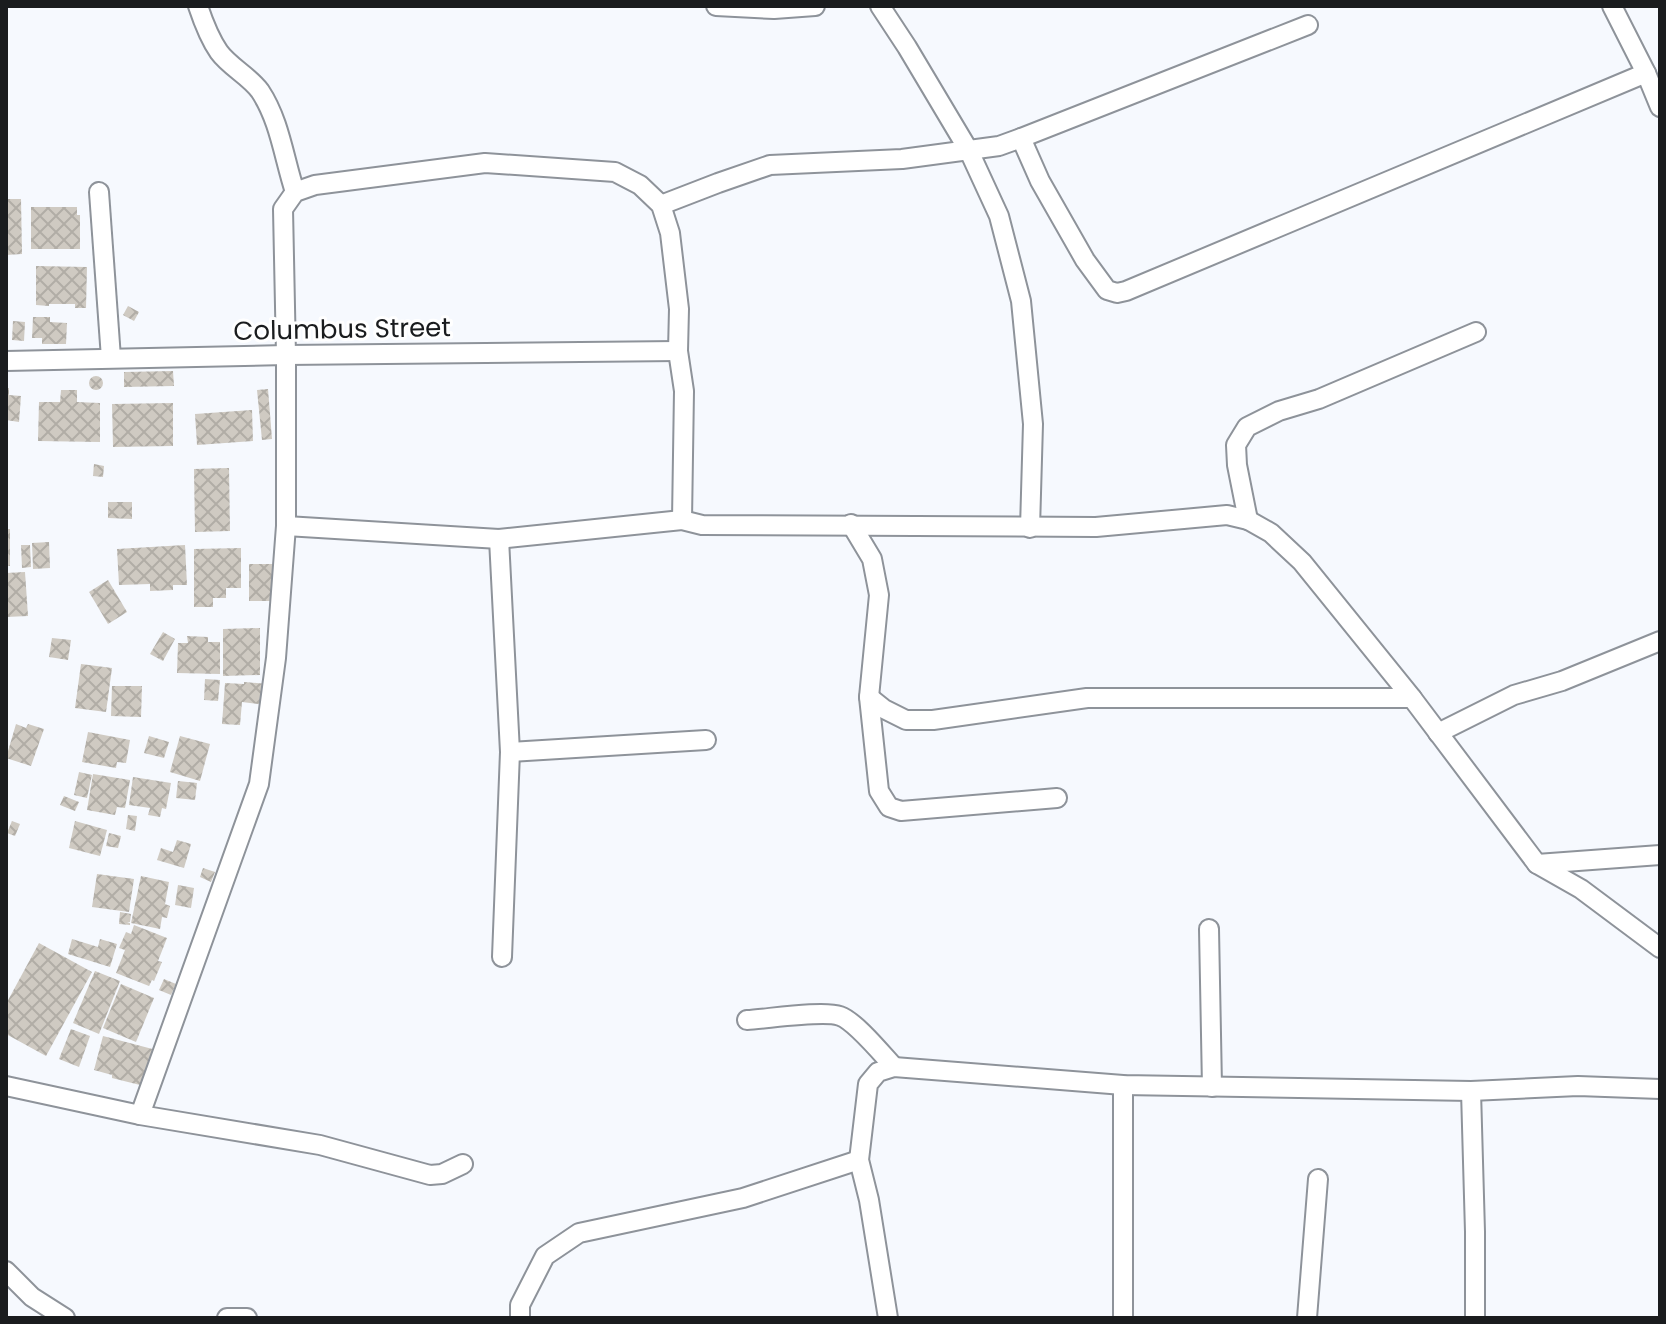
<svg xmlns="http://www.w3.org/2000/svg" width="1666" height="1324" viewBox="0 0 1666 1324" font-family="Poppins,sans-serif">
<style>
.building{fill:url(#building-cross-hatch)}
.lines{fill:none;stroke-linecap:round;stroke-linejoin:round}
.minor-casing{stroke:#8e939a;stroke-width:22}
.minor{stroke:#fff;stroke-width:18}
.labels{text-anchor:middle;stroke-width:6;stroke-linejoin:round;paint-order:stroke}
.street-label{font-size:26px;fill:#1a1c1e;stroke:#fff}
</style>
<defs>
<pattern id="building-cross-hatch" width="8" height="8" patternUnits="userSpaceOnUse" patternTransform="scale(2)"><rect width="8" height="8" fill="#cfcac2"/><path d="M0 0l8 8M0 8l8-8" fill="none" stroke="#b1ada6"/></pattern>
</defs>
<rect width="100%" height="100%" fill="#f6f9fe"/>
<!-- building -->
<g class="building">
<polygon points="6,199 21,199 22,254 6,255"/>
<polygon points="31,207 77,207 77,215 80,215 80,249 31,249"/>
<polygon points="36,266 87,267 86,308 75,308 75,304 49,304 49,306 36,305"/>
<polygon points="128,306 139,312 134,321 123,315"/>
<polygon points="33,317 50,317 50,322 67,323 66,344 42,344 42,338 32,338"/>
<polygon points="13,321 25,322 24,341 12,340"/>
<polygon points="173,371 174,386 124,387 124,372"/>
<circle cx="96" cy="383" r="7"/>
<polygon points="6,388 9,388 9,395 21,396 19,422 6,420"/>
<polygon points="268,389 272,439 262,440 257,390"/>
<polygon points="61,390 77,390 77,402 100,403 100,442 38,441 39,402 60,402"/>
<polygon points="173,403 173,446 113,447 112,404"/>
<polygon points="252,410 253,441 197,445 195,414"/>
<polygon points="94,464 104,466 103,477 93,476"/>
<polygon points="229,468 230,531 195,532 194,469"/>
<polygon points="108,502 132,502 132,519 108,518"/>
<rect x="6" y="529" width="4" height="37"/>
<polygon points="49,542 50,568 33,569 32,543"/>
<polygon points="21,545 30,545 31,567 22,568"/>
<polygon points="185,545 187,585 173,585 173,590 150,591 150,584 119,585 117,549"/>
<polygon points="241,548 241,588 226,588 226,598 213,598 213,607 194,607 194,549"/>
<polygon points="249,564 273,564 272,601 249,601"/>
<polygon points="25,572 28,616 6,617 6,573"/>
<polygon points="108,580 127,612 108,624 89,592"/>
<polygon points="260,628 260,675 223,676 223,629"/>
<polygon points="163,632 175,639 163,661 150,654"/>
<polygon points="187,636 208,637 208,642 220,642 220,674 177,673 178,643 188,643"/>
<polygon points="52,638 71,640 68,660 49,657"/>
<polygon points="81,664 112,668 106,712 75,708"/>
<polygon points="205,679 220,680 218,701 204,700"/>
<polygon points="244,682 268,684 266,705 242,702 240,725 222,724 225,683 244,684"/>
<polygon points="112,686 142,686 141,717 111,716"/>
<polygon points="16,724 26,728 28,724 44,729 31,766 6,758"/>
<polygon points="88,732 130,740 126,763 117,762 116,768 82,762"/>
<polygon points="149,736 169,742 164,758 144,753"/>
<polygon points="180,736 210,744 200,781 170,772"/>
<polygon points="79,772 92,775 87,798 74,795"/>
<polygon points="93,774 130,780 125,808 117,807 115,815 87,810"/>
<polygon points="133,777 171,783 166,809 162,808 160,817 148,815 150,808 129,805"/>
<polygon points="178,781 197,783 195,800 176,798"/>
<polygon points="64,796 79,802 75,811 60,805"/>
<polygon points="128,815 137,816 135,831 126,829"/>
<polygon points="12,821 20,824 15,836 7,833"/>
<polygon points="75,821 107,830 100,856 69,848"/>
<polygon points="109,833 121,836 118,848 106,846"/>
<polygon points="177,840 191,844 184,868 157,860 161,848 173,852"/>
<polygon points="203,868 215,872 211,882 200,877"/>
<polygon points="97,874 134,879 129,912 92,907"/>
<polygon points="141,876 169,882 165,904 170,906 167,918 162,917 160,929 131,923"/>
<polygon points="178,885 194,888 191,908 175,905"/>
<polygon points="120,912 131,914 130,922 127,922 130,923 130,925 119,924"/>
<polygon points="134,925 167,938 158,961 162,962 154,981 152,980 149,986 116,973 125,950 119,948 126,932 131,934"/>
<polygon points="72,939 98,947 100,939 117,944 110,967 68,954"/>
<polygon points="39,943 92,972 46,1056 6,1034 6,1004"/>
<polygon points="95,971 120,981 99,1034 73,1023"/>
<polygon points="164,979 176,984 171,995 159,990"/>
<polygon points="121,984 154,998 136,1042 103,1028"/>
<polygon points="71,1029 90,1036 79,1067 59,1059"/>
<polygon points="103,1036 160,1051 151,1084 141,1081 140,1085 112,1078 112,1075 94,1070"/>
</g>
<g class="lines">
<!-- minor casing -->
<g class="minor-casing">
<g id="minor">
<path d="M 198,6 C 203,21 210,39 219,52 C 230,67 249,76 260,91 C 280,121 284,159 295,192"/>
<polyline points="716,6 774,9 815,6"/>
<polyline points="880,6 907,47 969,151 999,216 1021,301 1033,424 1030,528"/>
<polyline points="1612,6 1646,73 1660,107"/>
<polyline points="1021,138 1308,25"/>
<polyline points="99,192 111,358"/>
<polyline points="661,205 718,183 770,165 902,159 999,146 1021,138 1040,181 1085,260 1107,290 1117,293 1126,291 1646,73"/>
<polyline points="6,361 286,355 678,351"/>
<polyline points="1248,520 1237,465 1236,445 1247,427 1279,411 1319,399 1476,332"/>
<polyline points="851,524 872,559 879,595 869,697 879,791 889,807 901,811 1057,798"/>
<polyline points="286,526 499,539 682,520 702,525 1096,527 1227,515 1248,520 1271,533 1302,562 1412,698 1537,864 1581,889 1660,948"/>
<polyline points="499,539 510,752 502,957"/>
<polyline points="869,697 884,709 906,720 933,720 1087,698 1412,698"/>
<polyline points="1438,733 1514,695 1562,681 1660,641"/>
<polyline points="510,752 706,740"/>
<polyline points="1537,864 1660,855"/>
<polyline points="1209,929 1212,1087"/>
<path d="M 747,1020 C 767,1019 823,1010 840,1016 C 855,1021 882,1054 894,1067"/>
<polyline points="1123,1085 1123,1318"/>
<polyline points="6,1086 140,1115 320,1145 430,1175 442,1174 463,1164"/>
<polyline points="1471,1091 1475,1232 1475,1318"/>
<polyline points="140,1115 259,784 276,658 286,526 286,355 283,209 295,192 315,185 485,163 615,172 640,185 661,205 670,233 679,309 678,351 684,391 682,520"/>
<polyline points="6,1271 32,1297 65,1318"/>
<polyline points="227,1318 247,1318"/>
<polyline points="520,1318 520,1305 545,1256 579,1233 743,1198 859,1160"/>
<polyline points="888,1318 869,1200 859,1160 868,1084 878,1072 894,1067 1123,1085 1471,1091 1578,1086 1660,1089"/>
<polyline points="1307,1318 1318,1179"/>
</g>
</g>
<!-- minor -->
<use href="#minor" class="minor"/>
</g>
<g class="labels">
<!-- street labels -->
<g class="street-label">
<text transform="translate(342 329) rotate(-1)" y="9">Columbus Street</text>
</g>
</g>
<!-- border -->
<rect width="1666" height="1324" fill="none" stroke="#1a1c1e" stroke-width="16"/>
</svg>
